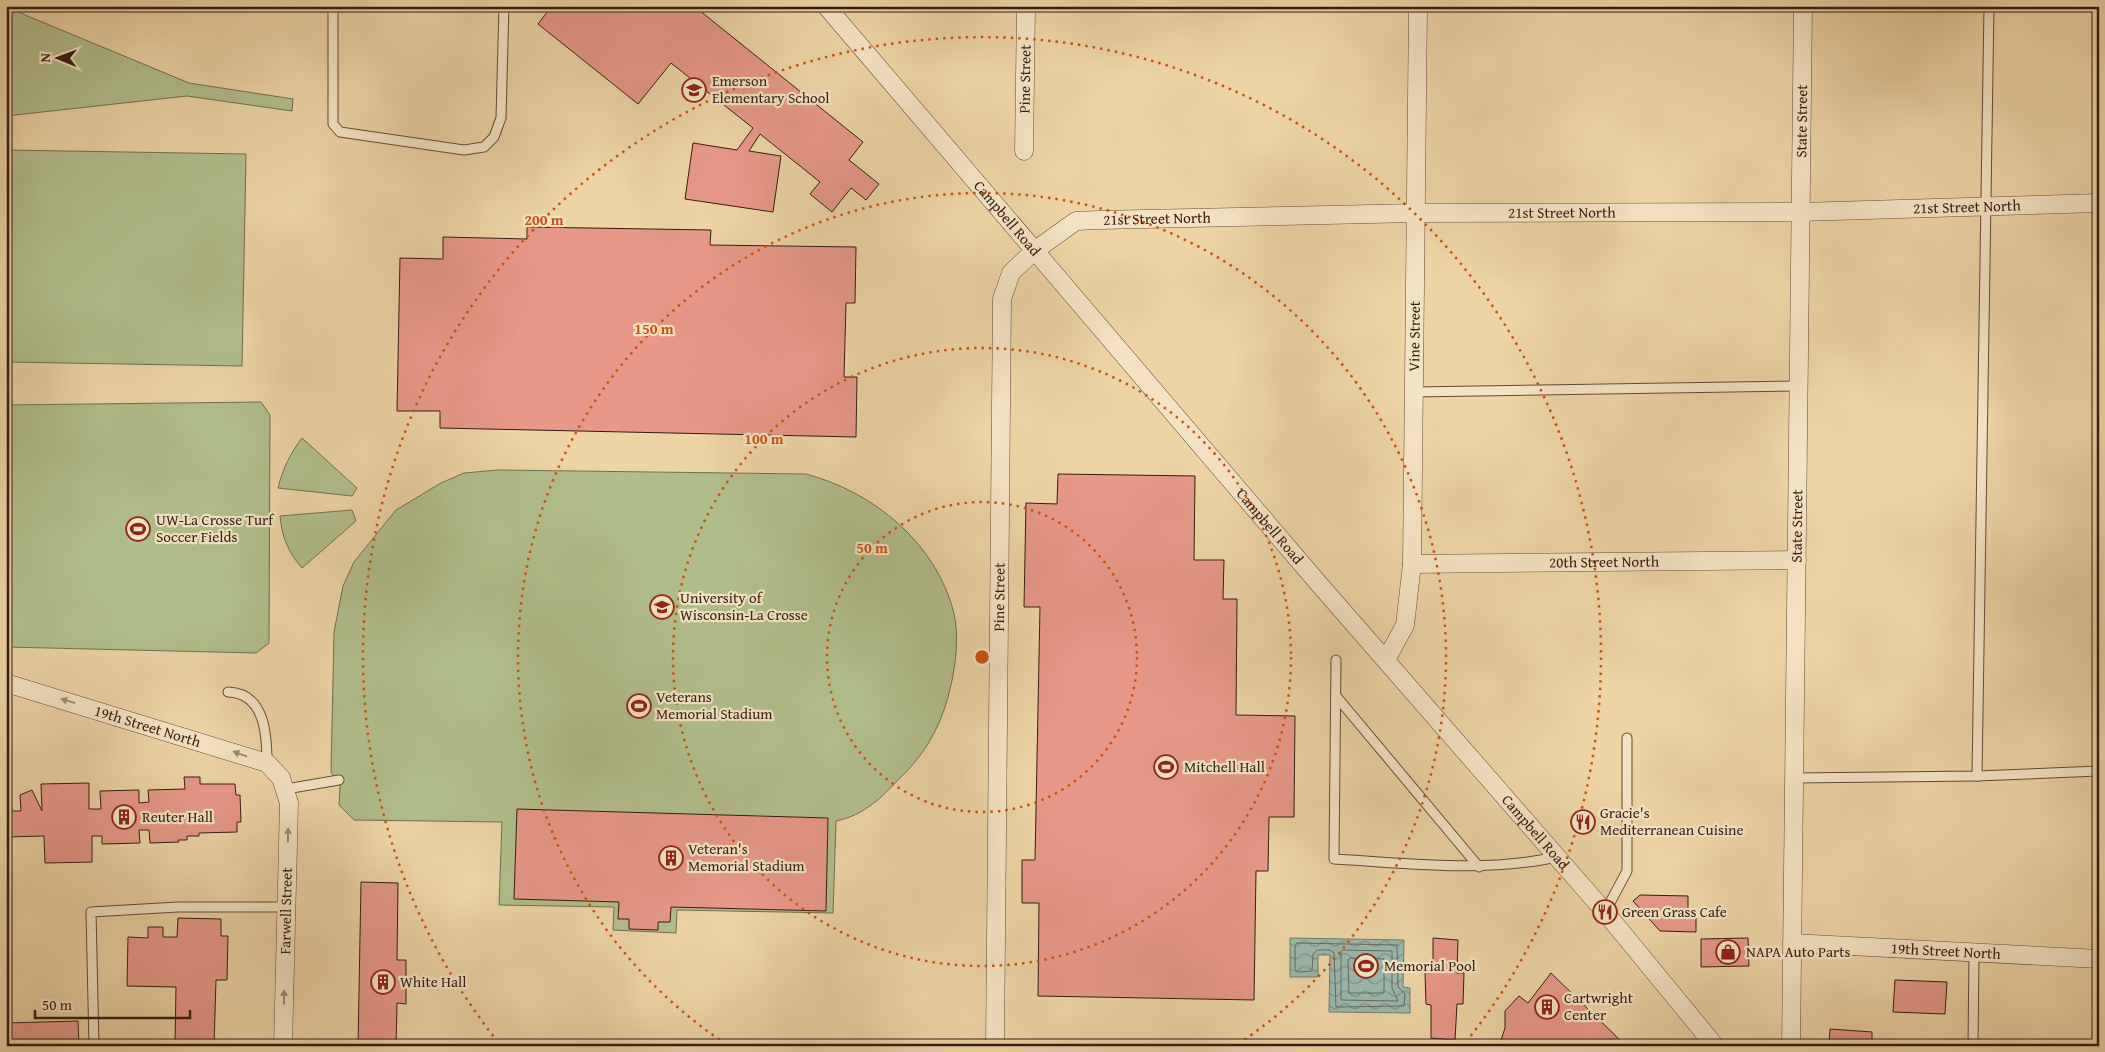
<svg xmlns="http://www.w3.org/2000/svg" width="2105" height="1052" viewBox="0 0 2105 1052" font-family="'Gentium Book Plus',serif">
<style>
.green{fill:#b1be8c;stroke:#726e50}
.water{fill:url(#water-waves);stroke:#717a6f}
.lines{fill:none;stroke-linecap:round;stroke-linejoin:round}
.shore{stroke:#666a60;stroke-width:1}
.building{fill:#e79889;stroke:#341d14}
.service-casing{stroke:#624b38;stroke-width:11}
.minor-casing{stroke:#624b38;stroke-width:19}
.service{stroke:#f3e3c4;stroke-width:9}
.minor{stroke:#f3e3c4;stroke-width:18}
.oneway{fill:#9d8a75}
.ring{fill:none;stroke:#cd500d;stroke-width:2.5;stroke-dasharray:2.5 5}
.labels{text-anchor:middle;stroke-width:4.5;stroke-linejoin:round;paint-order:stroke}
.street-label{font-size:15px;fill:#341d14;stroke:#f3e3c4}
.poi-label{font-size:15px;fill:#341d14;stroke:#f3e3c4;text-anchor:start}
.centre{fill:#cd500d;stroke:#f3e3c4;stroke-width:2.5}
.ring-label{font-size:15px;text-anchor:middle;font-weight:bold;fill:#cd500d;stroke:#f3e3c4;stroke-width:4.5;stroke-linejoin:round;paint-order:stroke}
</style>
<defs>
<pattern id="water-waves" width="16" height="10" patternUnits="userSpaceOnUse" patternTransform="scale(1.25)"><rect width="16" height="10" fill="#99b8ab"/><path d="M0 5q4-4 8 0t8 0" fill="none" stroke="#7e958a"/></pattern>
</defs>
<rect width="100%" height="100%" fill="#ecd4a5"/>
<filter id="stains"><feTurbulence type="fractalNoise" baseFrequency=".004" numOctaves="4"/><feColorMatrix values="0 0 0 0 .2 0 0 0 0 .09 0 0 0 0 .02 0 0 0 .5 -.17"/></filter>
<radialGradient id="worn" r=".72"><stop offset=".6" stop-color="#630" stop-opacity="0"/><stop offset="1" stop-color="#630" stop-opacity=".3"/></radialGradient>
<!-- green -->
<g class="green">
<polygon points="6,7 189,83 293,99 292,111 187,96 6,116"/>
<polygon points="6,150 246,154 242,366 6,362"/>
<polygon points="261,402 270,415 269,643 256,653 6,647 6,405"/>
<path d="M 302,438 L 357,488 L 352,496 L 278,488 C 283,468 290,454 302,438 Z"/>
<path d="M 498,470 L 806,474 C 874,492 936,543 954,613 C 959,636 956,663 951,685 C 943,721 928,751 901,777 C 882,797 865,815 836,821 L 833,913 L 677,910 L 676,933 L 613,930 L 614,907 L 499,905 L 502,822 L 354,820 L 339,805 L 340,786 L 331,772 L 334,632 L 343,586 L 354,562 L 396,510 L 441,483 L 464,473 Z"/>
<path d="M 352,510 L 356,521 L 302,568 C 288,552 282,537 280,516 Z"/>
</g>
<!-- water -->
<polygon class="water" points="1290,938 1404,940 1403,987 1410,988 1410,1013 1329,1012 1330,955 1318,955 1318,977 1290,977"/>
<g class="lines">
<!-- shore -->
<g class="shore">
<polygon points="1297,943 1397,945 1398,987 1405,994 1404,1006 1336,1007 1334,953 1330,950 1317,950 1313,954 1312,971 1297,972 1295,969 1295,946"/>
<polygon points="1343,950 1392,951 1392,988 1398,1001 1341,1000 1341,952"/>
<polygon points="1351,958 1384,959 1384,993 1349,993 1348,960"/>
</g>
</g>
<!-- building -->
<g class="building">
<polygon points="552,6 694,6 863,142 849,160 879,184 866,200 851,188 832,212 810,194 820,182 760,134 749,151 781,156 773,212 685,199 693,143 737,150 753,128 671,63 638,104 538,24"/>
<polygon points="527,227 711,230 710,245 856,247 855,303 846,303 844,377 857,377 856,437 440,428 440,411 397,411 400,258 443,259 443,237 527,239"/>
<polygon points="1058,474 1195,476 1194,560 1224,560 1223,599 1237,599 1236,715 1295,716 1294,817 1269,817 1268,871 1256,871 1254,1000 1038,996 1039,903 1022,903 1022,860 1035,860 1040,607 1024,607 1026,503 1057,504"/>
<polygon points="184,777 200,777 200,784 235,784 236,795 240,795 241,822 237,822 237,832 199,833 199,836 187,836 187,840 178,840 179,842 150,843 149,830 139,830 140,843 102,844 102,836 92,836 92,862 45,863 44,836 7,837 6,859 6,799 11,799 12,811 21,811 20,795 32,790 42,811 41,784 89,783 89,809 101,809 100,791 139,790 139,803 149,802 148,790 185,789"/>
<polygon points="517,809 828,818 826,911 671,907 670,922 658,922 658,930 629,929 629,919 618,919 619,902 514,899"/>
<polygon points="361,882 398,883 397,960 406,960 406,1004 397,1003 396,1046 358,1046"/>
<polygon points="1640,895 1688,896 1688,911 1696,911 1696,932 1660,931 1633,901"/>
<polygon points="178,918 221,919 221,936 228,936 227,980 216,980 214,1046 175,1046 176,987 127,986 128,937 148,938 148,927 163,927 163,937 177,937"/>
<polygon points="1433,938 1458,940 1457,973 1464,973 1463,1004 1457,1004 1455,1040 1431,1038 1431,1005 1426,1004 1425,973 1433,972"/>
<polygon points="1748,938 1749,966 1701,967 1701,939"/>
<polygon points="1551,973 1622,1042 1643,1043 1643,1046 1499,1046 1505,1028 1505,1011 1519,996 1528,1003"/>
<polygon points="1895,980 1947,982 1945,1014 1893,1012"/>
<polygon points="78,1021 79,1046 6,1046 6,1023"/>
<polygon points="1830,1029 1872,1032 1872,1046 1829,1045"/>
</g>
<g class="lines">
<!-- service casing -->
<g class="service-casing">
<g id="service">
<polyline points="333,6 333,124 340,132 464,150 484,147 494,137 501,118 504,6"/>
<polyline points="1414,392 1799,386"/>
<path d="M 1336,660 L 1334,859 C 1408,863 1483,873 1557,857"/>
<path d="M 228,692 C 265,693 267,735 267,763"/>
<polyline points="1336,696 1479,867"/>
<polyline points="1977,776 1989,6"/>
<polyline points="1794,778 1977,776 2099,771"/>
<polyline points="286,789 339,780"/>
<polyline points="1605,912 1627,871 1627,738"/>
<polyline points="94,1046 91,912 178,907 286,907"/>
<polyline points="1973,1046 1974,953"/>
</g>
</g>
<!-- minor casing -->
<g class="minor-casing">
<g id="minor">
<path id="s1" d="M 826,6 L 1319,584 L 1605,912 L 1715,1046"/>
<path id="s2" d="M 1024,151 L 1026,6"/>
<path id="s3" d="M 1412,564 L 1797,560"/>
<path id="s4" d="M 1386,660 L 1405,625 L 1412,564 L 1418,6"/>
<path id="s5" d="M 6,683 L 267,763 L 281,778 L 289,803 L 283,1046"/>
<path id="s6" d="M 1792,943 L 2099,959"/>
<path id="s7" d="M 995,1046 L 1002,299 L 1011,273 L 1034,251 L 1076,221 L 1098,220 L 1416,213 L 1800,212 L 2099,203"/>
<path id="s8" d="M 1791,1046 L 1803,6"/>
</g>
</g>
<!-- service -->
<use href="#service" class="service"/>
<!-- minor -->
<use href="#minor" class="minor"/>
</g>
<!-- one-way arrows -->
<defs><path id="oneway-solid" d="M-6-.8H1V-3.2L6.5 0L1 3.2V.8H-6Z" transform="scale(1.25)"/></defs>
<g class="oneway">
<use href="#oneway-solid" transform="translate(68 701) rotate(-164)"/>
<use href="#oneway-solid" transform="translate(240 754) rotate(-161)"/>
<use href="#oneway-solid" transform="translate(288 835) rotate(-89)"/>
<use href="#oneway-solid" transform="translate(284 997) rotate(-89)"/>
</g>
<!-- distance rings -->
<g class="ring">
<circle cx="982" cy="657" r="155"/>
<circle cx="982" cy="657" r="309"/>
<path d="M726 1044A464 464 0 1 1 1238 1044"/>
<path d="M498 1042A619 619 0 1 1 1466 1042"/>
</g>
<!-- icons -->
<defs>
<g id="school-ring" transform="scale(1.25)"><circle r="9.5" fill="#f3e3c4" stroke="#8f2418" stroke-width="1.5"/><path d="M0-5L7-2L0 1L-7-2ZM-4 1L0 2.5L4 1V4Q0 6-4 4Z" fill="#8f2418"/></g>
<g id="stadium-ring" transform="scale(1.25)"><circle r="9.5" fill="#f3e3c4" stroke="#8f2418" stroke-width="1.5"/><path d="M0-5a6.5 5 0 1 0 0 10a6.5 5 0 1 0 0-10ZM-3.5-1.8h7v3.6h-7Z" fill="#8f2418"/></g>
<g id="university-ring" transform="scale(1.25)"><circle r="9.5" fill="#f3e3c4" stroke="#8f2418" stroke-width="1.5"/><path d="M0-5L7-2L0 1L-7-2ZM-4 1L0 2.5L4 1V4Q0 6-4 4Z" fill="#8f2418"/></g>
<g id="building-ring" transform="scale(1.25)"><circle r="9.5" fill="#f3e3c4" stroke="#8f2418" stroke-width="1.5"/><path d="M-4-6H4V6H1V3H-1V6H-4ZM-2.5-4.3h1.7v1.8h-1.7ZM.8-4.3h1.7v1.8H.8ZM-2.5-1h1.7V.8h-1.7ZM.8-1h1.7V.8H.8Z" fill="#8f2418"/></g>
<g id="restaurant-ring" transform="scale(1.25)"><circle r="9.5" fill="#f3e3c4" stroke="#8f2418" stroke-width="1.5"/><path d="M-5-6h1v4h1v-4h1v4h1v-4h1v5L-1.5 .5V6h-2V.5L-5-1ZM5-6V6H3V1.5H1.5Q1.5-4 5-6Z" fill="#8f2418"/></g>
<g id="shop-ring" transform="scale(1.25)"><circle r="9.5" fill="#f3e3c4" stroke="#8f2418" stroke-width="1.5"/><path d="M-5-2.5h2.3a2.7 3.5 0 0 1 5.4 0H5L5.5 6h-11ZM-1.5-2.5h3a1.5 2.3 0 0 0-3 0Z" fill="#8f2418"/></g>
</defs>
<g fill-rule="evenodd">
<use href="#school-ring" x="694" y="90"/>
<use href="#stadium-ring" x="138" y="529"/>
<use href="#university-ring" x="662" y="607"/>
<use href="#stadium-ring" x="639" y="706"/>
<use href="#stadium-ring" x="1166" y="767"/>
<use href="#building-ring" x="124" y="817"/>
<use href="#restaurant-ring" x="1583" y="822"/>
<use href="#building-ring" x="671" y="858"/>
<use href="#restaurant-ring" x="1605" y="912"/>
<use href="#shop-ring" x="1728" y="952"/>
<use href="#stadium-ring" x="1366" y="966"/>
<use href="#building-ring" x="383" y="982"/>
<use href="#building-ring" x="1547" y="1007"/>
</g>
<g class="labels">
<!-- street labels -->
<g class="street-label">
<text dy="5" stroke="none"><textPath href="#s2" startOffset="72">Pine Street</textPath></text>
<text dy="5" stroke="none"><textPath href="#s8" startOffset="925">State Street</textPath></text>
<text dy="5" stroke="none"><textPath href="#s7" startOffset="1749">21st Street North</textPath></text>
<text dy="5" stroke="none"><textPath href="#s7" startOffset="1344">21st Street North</textPath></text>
<text dy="5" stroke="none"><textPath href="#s7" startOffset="939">21st Street North</textPath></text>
<text dy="5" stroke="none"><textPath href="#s1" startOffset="279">Campbell Road</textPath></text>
<text dy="5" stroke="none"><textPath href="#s4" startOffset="329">Vine Street</textPath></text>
<text dy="5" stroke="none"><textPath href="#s1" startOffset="684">Campbell Road</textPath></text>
<text dy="5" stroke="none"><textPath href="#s8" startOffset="520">State Street</textPath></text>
<text dy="5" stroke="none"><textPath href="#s3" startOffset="192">20th Street North</textPath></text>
<text dy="5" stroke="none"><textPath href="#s7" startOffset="449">Pine Street</textPath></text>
<text dy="5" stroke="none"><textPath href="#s5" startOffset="148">19th Street North</textPath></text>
<text dy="5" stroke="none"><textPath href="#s1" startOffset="1089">Campbell Road</textPath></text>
<text transform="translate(286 911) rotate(-89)" y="5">Farwell Street</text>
<text dy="5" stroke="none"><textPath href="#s6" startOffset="154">19th Street North</textPath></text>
</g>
<!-- poi labels -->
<g class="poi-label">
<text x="712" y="86">Emerson<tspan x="712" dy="17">Elementary School</tspan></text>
<text x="156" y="525">UW-La Crosse Turf<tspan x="156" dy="17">Soccer Fields</tspan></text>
<text x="680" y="603">University of<tspan x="680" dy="17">Wisconsin-La Crosse</tspan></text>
<text x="656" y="702">Veterans<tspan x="656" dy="17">Memorial Stadium</tspan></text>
<text x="1184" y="772">Mitchell Hall</text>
<text x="1600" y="818">Gracie's<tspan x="1600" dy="17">Mediterranean Cuisine</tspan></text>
<text x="142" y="822">Reuter Hall</text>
<text x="688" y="854">Veteran's<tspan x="688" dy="17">Memorial Stadium</tspan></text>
<text x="1622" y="917">Green Grass Cafe</text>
<text x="1746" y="957">NAPA Auto Parts</text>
<text x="1384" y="971">Memorial Pool</text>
<text x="400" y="987">White Hall</text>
<text x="1564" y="1003">Cartwright<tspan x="1564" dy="17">Center</tspan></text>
</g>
</g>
<circle cx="982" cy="657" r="8" class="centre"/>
<g class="ring-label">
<text x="544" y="225">200 m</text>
<text x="654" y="334">150 m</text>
<text x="764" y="444">100 m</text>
<text x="872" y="553">50 m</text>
</g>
<!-- margin -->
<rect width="2105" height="1052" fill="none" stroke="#ecd4a5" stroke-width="25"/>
<rect x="8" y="8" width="2090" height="1037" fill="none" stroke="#341d14" stroke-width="2.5"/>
<rect x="12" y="12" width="2080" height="1027" fill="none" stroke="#341d14"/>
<!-- north arrow -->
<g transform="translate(58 58) rotate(271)" stroke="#f3e3c4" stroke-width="4" paint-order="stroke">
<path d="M0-4L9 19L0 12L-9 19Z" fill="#341d14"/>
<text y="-8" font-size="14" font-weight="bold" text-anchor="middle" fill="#341d14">N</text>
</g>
<!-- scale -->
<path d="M35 1010v8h155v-8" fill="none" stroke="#341d14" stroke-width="2.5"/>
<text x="42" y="1010" font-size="15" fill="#341d14" stroke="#f3e3c4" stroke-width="4" paint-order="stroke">50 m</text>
<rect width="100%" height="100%" filter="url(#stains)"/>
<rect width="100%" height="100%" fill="url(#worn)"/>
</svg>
